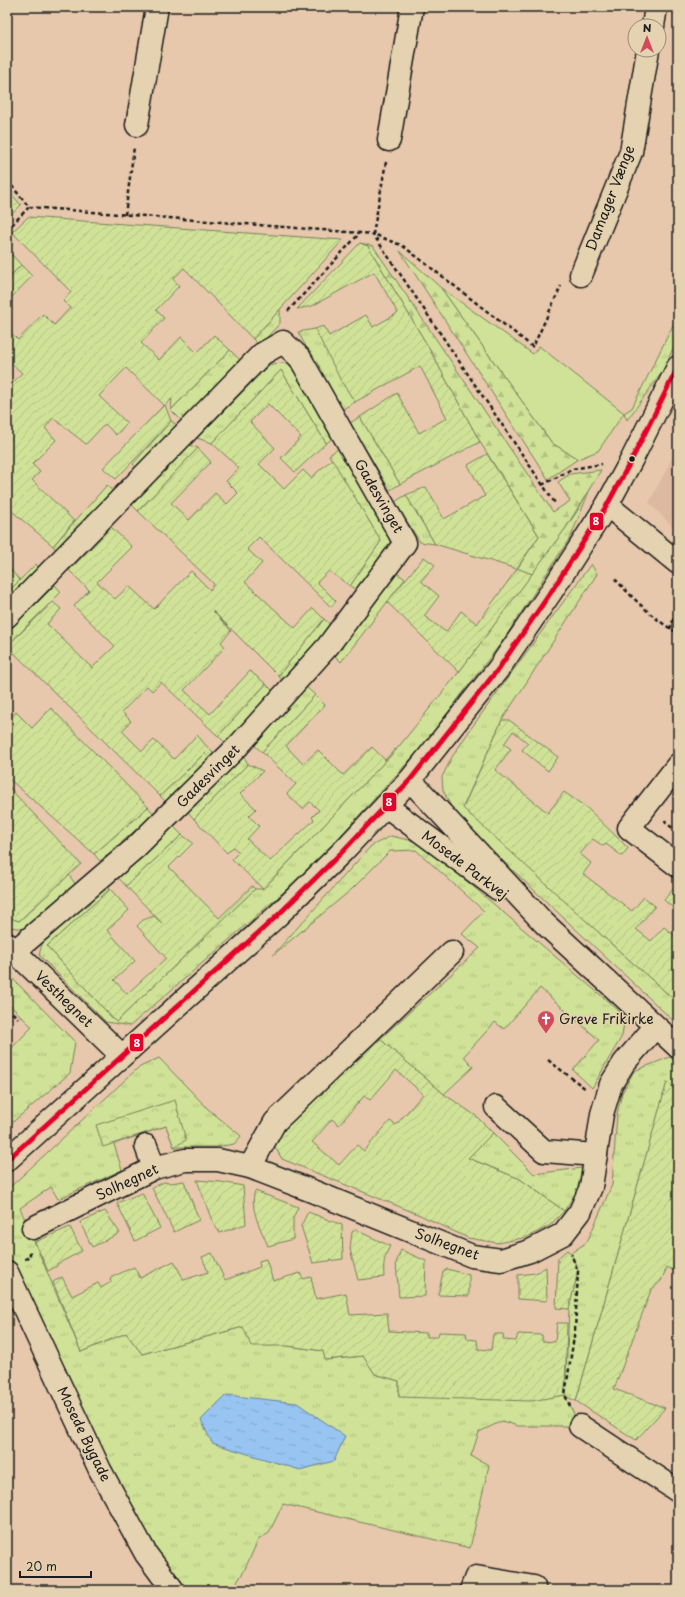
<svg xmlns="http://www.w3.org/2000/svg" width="685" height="1597" viewBox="0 0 685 1597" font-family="'Playpen Sans',sans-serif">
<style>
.built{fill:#deb9a2}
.grass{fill:url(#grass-tufts);stroke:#767f5a}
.forest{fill:url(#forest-firs);stroke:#767f5a}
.park{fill:url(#park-crowns);stroke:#767f5a}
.garden{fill:url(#garden-furrows);stroke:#767f5a;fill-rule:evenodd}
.pitch{fill:#d0e297;stroke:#767f5a}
.water{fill:url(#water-ripples);stroke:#66819c}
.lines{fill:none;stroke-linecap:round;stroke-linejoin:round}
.minor-casing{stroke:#1c1c1c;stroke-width:25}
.path{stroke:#1c1c1c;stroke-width:2.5;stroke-dasharray:4 3;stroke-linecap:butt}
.minor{stroke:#e5d2b0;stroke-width:22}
.bus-1-casing{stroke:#e5d2b0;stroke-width:8}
.bus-1{stroke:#e4002b;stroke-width:5}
.bus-dot{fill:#1c1c1c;stroke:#e5d2b0;stroke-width:1.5}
.labels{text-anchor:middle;stroke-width:3;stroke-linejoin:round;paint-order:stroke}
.street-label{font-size:14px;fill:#1c1c1c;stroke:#e5d2b0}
.poi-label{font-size:14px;fill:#1c1c1c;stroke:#e5d2b0;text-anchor:start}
.line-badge{stroke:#e5d2b0;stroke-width:1.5}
.badge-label{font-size:11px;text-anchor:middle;font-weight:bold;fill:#fff}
</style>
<defs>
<pattern id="grass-tufts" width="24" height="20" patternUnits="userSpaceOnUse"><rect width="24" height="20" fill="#d0e297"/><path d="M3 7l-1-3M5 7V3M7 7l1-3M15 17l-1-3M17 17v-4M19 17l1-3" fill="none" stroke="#b2c182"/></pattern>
<pattern id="forest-firs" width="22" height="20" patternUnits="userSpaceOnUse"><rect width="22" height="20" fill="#d0e297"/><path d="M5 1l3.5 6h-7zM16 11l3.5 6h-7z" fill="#b2c182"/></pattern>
<pattern id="park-crowns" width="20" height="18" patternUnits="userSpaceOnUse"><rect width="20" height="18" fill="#d0e297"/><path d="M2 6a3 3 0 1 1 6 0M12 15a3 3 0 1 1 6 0" fill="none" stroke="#b2c182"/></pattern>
<pattern id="garden-furrows" width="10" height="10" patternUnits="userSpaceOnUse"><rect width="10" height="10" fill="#d0e297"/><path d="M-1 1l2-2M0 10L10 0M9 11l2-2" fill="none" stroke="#b2c182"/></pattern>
<pattern id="water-ripples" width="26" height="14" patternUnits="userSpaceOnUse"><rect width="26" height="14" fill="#97c4f1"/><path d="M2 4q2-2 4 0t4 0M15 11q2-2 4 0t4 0" fill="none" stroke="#82a8ce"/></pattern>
</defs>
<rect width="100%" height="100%" fill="#e7c8ac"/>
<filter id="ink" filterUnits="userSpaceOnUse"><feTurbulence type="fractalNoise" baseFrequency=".025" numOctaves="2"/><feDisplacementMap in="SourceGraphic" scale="8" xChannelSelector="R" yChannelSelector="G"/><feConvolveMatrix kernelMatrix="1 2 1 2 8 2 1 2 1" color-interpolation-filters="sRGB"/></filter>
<g filter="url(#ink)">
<!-- built -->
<polygon class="built" points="678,447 678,532 649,503"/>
<!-- grass -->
<g class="grass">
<polygon points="12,255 21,265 7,280 7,260"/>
<polygon points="280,309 280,323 259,346 253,339"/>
<polygon points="678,315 678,337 663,371 627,420 624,413 632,408"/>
<polygon points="315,329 355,402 341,410 298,332"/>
<polygon points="230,350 242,362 184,423 171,410"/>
<polygon points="284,363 296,368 338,435 326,443 281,370 212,443 197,438 270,364"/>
<polygon points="360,417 400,484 390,490 350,423"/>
<polygon points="171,421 180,427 140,471 133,464"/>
<polygon points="189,445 198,448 138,511 132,505"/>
<polygon points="341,447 390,532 390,548 360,592 350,586 381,541 329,455"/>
<polygon points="107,485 115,494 58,552 53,546"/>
<polygon points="590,489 571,536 504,639 420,749 308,871 130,1026 106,1022 39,955 43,941 104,886 110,889 47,946 116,1022 255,889 263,889 396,750 459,672 565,529 576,513"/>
<polygon points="406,495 435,544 420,542 395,502"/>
<polygon points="36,564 40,570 7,605 7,593"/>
<polygon points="591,564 597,574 502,720 463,807 608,941 678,1003 678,1025 456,817 443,790 442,777 452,757 472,727"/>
<polygon points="397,573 405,579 341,662 334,655"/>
<polygon points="55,585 61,592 7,646 7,633"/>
<polygon points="324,619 333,627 286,683 278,676"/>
<polygon points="266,684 274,692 227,744 218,736"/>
<polygon points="306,687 315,695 262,752 253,744"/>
<polygon points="209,749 217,757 168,804 160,796"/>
<polygon points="243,755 248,764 194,819 188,812"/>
<polygon points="148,807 154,814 100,861 94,854"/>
<polygon points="172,825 182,835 126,886 116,875"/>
<polygon points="391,836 422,843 625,1016 622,1036 592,1088 573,1070 599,1040 540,988 504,1029 495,1022 464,1056 473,1067 444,1094 380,1039 480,948 462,934 484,911 416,850 390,851 352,889 273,955 371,846"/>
<polygon points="69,875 76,885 27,929 9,927 7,925 7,913 13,919 19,921"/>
<polygon points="7,973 75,1042 70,1073 7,1127 7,1053 32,1027 7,1002"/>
<polygon points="670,1057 678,1064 678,1092 667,1083 576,1401 565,1396 580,1426 518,1426 502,1421 479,1432 471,1456 489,1465 470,1548 283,1504 269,1533 258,1540 244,1571 232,1590 186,1590 167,1566 115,1478 7,1254 7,1190 138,1068 159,1058 208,1109 241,1136 234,1144 216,1147 174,1147 166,1126 114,1144 122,1170 58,1199 51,1187 20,1208 81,1352 126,1333 142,1354 243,1327 288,1346 324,1351 326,1360 363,1356 375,1374 399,1381 399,1396 565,1395 569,1309 578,1271 571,1253 587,1242 612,1185 617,1114 622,1093 634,1071"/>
<polygon points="493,1133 534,1174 582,1168 577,1191 564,1211 520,1179 468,1158"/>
</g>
<!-- forest -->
<g class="forest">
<polygon points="360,243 373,246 553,512 570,501 558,482 570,474 601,470 565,529 532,574 517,569 539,536 480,442 426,343 368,246"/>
<polygon points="400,251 441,288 552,443 578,459 548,479"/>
</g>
<!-- park -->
<polygon class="park" points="175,1100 186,1140 174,1147 166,1126 103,1147 96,1125"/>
<!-- garden -->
<g class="garden">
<polygon points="7,189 21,205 7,219"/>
<polygon points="28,217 343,240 253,339 184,268 173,279 179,286 156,310 164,318 141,343 159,360 181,337 197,353 214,335 230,350 171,410 172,399 165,405 171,421 116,479 103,468 164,405 126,368 99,396 127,423 116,435 105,424 86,444 53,418 45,428 56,440 32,464 40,472 32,480 74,521 53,546 7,507 7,389 22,373 7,359 7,351 10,348 7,345 7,329 18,340 43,314 54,325 70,308 63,301 71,292 12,232"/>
<polygon points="360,243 368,246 426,343 480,442 400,484 360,417 397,393 419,433 447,418 420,366 355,402 341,381 315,329 323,326 329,336 366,315 373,327 398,313 374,272 312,306 297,309"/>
<polygon points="21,265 32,276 7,302 7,280"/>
<polygon points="281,370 326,443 295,472 281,458 301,437 268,404 250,422 275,448 259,464 284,489 303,470 311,478 332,459 381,541 350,586 329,571 317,582 336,601 331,607 259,537 247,549 262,563 245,582 295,628 313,608 324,619 278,676 213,611 231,631 221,642 225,647 184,690 210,714 250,671 266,684 218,736 161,682 152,691 147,686 122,712 131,721 122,731 142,751 154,740 174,759 197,735 209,749 160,796 7,646 53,602 61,609 47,624 92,668 115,646 74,606 89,590 69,570 111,527 132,547 97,582 115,599 129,586 154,609 191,571 210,590 214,584 138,511 198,448 211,462 171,503 189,520 215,493 227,504 238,493 226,481 239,468 212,443"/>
<polygon points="487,454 539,536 517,568 532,574 459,672 387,602 424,557 435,565 421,581 439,596 424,616 446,632 461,611 477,624 517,569 435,544 406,495 426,487 444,519 485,496 468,465"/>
<polygon points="7,566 20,580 7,593"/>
<polygon points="315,695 325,705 286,746 303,764 318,750 343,775 372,747 385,760 395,749 396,750 263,889 232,859 239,852 233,847 227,853 194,819 248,764 263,771 240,794 256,809 249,816 259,826 247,839 270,861 314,820 312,817 319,810 310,802 303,809 287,794 296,784 262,752"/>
<polygon points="51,708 148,807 94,854 7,777 7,721 16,712 32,728"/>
<polygon points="502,720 509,720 558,757 548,771 522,750 528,743 513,731 504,744 511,749 495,770 548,813 564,792 587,808 628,848 622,856 606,844 603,846 593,839 580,854 591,863 583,874 632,911 644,897 655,906 636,929 651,941 664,927 678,939 678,1003 608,941 463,808"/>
<polygon points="7,784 15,794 81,864 19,921 13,919 7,913"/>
<polygon points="182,835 193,843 169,867 219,918 252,886 255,889 116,1022 47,946 110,889 129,910 107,930 135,961 114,980 127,994 166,958 137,926 143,920 154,916 162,923 126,886"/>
<polygon points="674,888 678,891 678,912 664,900"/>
<path d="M 380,1039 L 444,1094 L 476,1116 L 493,1133 L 468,1158 L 520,1179 L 564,1211 L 549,1226 L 527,1237 L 498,1243 L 468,1238 L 420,1215 L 282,1159 L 274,1145 L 282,1129 ZM 396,1070 L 423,1094 L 396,1125 L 390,1121 L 364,1151 L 357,1145 L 339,1165 L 312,1142 L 332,1119 L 339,1125 L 364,1096 L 370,1100 Z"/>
<polygon points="667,1082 678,1092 678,1273 667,1267 661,1281 651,1290 614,1389 665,1408 636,1440 576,1401"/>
<polygon points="197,1180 221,1182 243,1186 246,1224 219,1233 211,1218"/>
<polygon points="184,1181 199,1220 174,1232 152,1188 164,1182 171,1183"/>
<path d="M 255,1191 L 298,1207 L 293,1218 L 293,1239 L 268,1246 C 261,1229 249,1209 255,1191 Z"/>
<polygon points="142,1193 160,1228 135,1241 117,1203"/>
<polygon points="105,1211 120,1233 92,1247 80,1222"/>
<polygon points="308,1212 342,1225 343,1259 313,1263 301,1226"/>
<polygon points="70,1227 82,1251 57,1264 57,1266 48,1271 35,1242"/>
<path d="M 356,1230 L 390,1246 C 384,1257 383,1264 384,1277 L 358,1280 L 350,1249 L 352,1232 Z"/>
<polygon points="401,1250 426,1261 425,1296 399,1297 396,1263"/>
<polygon points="567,1250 571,1253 578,1271 569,1309 556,1308 558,1258"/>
<polygon points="212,1253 225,1280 260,1267 259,1261 266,1259 273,1281 300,1273 303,1279 311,1277 316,1299 346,1293 350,1315 387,1313 389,1331 427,1333 427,1337 438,1337 439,1332 466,1333 467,1339 477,1340 478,1349 491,1350 493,1334 503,1334 504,1340 516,1341 518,1334 542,1335 542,1341 555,1342 557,1323 567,1323 565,1395 531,1401 399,1397 399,1381 375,1374 363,1356 325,1360 323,1351 288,1346 251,1346 243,1327 142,1354 126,1333 81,1352 53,1282 62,1277 72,1296 98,1283 101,1288 111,1282 110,1278 134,1267 140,1278 174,1261 184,1280 208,1272 202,1257"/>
<polygon points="546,1267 547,1301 518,1299 518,1275 536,1273"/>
<polygon points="447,1269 469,1275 469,1296 438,1295 443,1272"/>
</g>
<!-- pitch -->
<polygon class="pitch" points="441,288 533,354 539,346 624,413 598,451 578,459 552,443"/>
<!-- water -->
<polygon class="water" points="226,1395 297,1403 345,1436 334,1461 300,1470 212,1443 201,1420"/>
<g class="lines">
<!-- minor casing -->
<g class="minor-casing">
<g id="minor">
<polyline points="653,26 656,7"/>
<polyline points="137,125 157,7"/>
<polyline points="389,140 412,7"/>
<polyline points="581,275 631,152 648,50"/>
<polyline points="607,505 678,563"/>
<polyline points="7,616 262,354 283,342 300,358 405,543 328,646 239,745 135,848 15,951"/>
<polyline points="678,765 629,828 678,866"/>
<polyline points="410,780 544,923 678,1047"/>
<polyline points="386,806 498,889"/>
<polyline points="7,944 121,1055"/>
<polyline points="496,1107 544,1151 596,1155"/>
<polyline points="146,1146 154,1168"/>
<polyline points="7,1160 277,916 343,851 410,780 499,668 551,592 607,505 632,459 678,367"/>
<polyline points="250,1167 275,1122 452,952"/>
<polyline points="33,1228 154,1168 185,1160 218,1160 250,1167 312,1191 472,1256 501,1260 530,1251 563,1234 580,1212 591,1187 602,1114 611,1084 624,1063 655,1027"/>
<polyline points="7,1272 100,1470 146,1554 173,1590"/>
<polyline points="580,1426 678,1491"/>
<polyline points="471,1590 476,1577 534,1587"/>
</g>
</g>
<!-- path -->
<g class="path">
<polyline points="386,162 373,234 403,246 533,347 561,286"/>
<polyline points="7,180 29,207 373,234 555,503"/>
<polyline points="125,215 134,147"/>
<polyline points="7,230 29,207"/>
<polyline points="288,311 359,234"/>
<polyline points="542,485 572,469 602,464"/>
<path d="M 615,579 C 634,599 654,620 678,633"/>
<polyline points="670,629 678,606"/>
<polyline points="665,820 666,823 678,832"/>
<polyline points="7,1008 18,1018"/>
<polyline points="548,1060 586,1089"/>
<polyline points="25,1259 30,1257 30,1251"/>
<polyline points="570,1406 565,1395 575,1330 578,1271 571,1254"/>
</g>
<!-- minor -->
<use href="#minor" class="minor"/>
<!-- bus-1 casing -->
<g class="bus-1-casing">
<polyline id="bus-1" points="7,1160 277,916 343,851 410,780 499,668 551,592 607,505 632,459 678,367"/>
</g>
<!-- bus-1 -->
<use href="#bus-1" class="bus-1"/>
</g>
</g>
<!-- icons -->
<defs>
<g id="church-pin" transform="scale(0.9)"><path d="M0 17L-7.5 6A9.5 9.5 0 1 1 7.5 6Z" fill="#d1495b" stroke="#e5d2b0"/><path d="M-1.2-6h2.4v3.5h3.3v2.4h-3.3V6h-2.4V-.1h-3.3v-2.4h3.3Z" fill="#fff"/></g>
</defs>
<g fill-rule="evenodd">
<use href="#church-pin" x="546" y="1019"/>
</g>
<!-- markers -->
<circle class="bus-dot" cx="632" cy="459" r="3.5"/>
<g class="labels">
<!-- street labels -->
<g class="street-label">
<text transform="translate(610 198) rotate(-69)" y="5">Damager Vænge</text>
<text transform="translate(379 496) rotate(60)" y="5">Gadesvinget</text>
<text transform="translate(208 776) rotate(-45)" y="5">Gadesvinget</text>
<text transform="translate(465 865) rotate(37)" y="5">Mosede Parkvej</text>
<text transform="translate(64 999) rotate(44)" y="5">Vesthegnet</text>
<text transform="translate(127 1182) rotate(-25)" y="5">Solhegnet</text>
<text transform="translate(447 1244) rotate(20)" y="5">Solhegnet</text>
<text transform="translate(84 1434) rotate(64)" y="5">Mosede Bygade</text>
</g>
<!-- poi labels -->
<g class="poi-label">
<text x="559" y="1024">Greve Frikirke</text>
</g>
</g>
<g class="line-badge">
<rect x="589" y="512" width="15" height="19" rx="4" fill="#e4002b"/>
<rect x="382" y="792" width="15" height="20" rx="4" fill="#e4002b"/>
<rect x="129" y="1033" width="15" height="19" rx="4" fill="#e4002b"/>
</g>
<g class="badge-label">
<text x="596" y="525">8</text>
<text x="389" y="806">8</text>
<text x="137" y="1047">8</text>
</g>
<!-- margin -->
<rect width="685" height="1597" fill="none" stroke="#e5d2b0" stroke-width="24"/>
<rect x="12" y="12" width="661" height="1573" fill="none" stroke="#1c1c1c" stroke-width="1.5" filter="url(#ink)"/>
<!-- north arrow -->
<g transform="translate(647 38)"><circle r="19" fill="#e5d2b0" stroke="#958975"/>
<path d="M0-3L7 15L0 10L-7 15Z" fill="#d1495b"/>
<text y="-6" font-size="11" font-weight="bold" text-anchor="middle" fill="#1c1c1c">N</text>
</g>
<!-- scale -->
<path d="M20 1571v6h71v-6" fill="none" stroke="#1c1c1c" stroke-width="2"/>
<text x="26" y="1571" font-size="12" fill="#1c1c1c" stroke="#e5d2b0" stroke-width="3" paint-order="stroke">20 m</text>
</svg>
